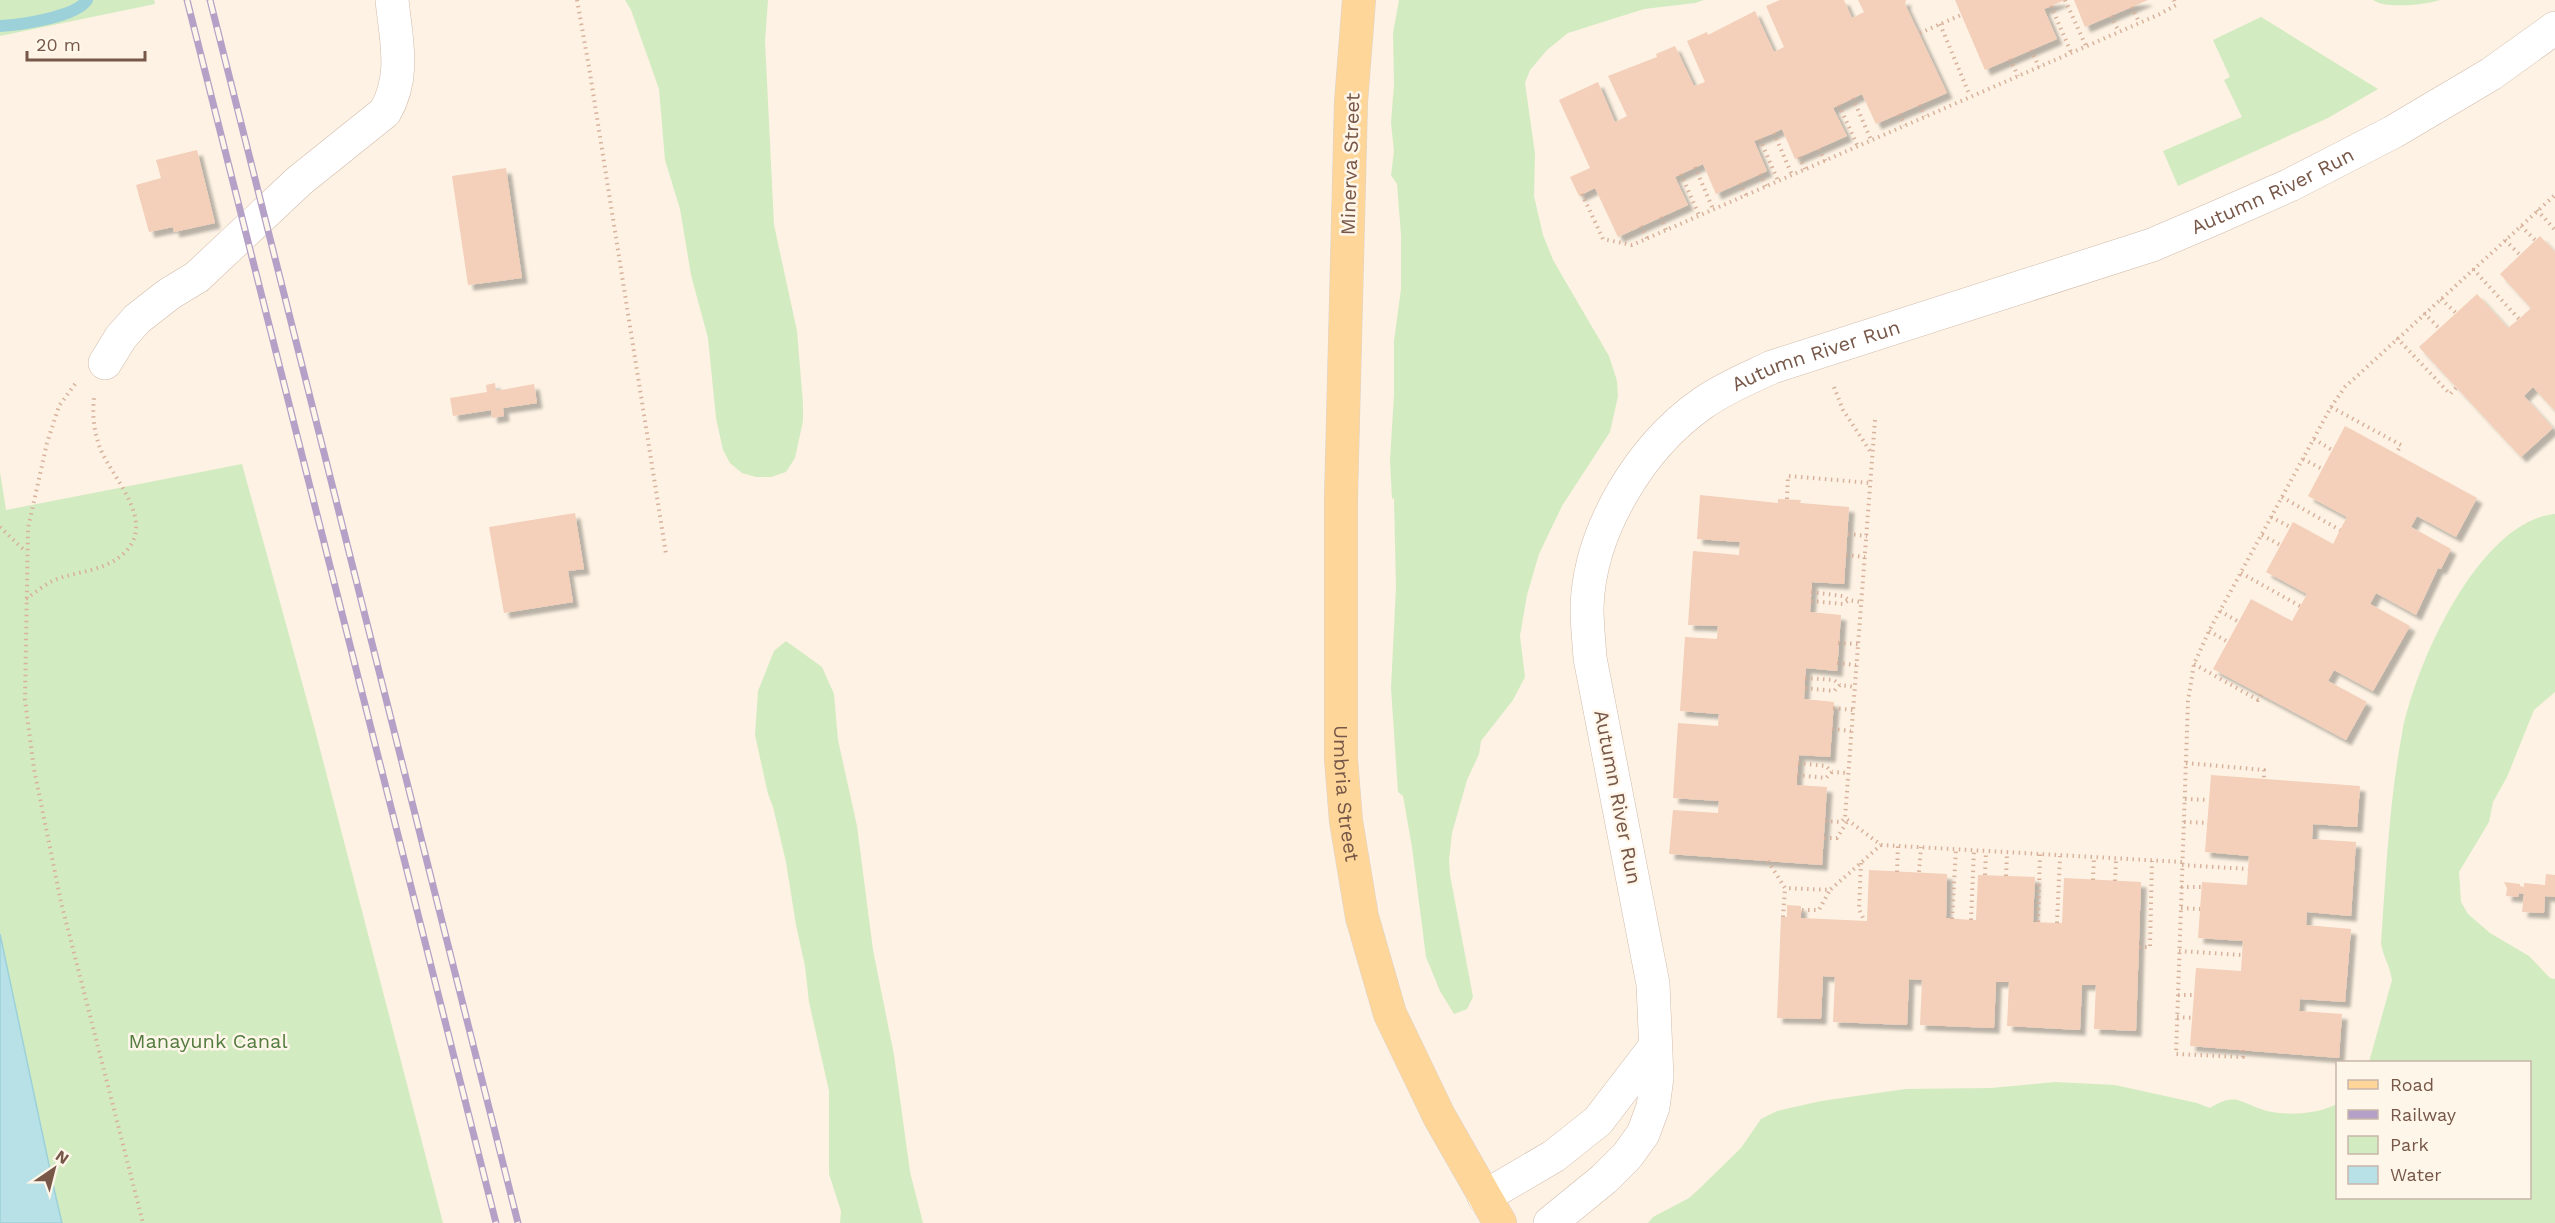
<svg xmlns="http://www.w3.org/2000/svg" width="2555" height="1223" viewBox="0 0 2555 1223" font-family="'Work Sans',sans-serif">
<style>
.green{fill:#d3ebc1}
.water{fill:#b7e1e7;stroke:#9cd1d9;stroke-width:1.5}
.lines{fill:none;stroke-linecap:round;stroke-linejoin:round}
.stream{stroke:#9cd1d9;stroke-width:12}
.building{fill:#f4cfb9;filter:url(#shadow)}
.minor-casing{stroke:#d1bbac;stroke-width:34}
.major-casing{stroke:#dbd3cf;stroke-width:34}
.path{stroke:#d8b29c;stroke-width:4;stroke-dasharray:1.5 4.5;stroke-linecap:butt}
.minor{stroke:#fff;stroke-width:33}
.major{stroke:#fed699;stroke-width:33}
.rail-casing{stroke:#b5a1c7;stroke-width:7}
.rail{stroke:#fff6ea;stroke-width:4.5;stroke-dasharray:14;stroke-linecap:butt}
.labels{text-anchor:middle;stroke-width:5;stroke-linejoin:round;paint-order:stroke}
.street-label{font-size:20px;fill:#765748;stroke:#fff6ea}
.park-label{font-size:20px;fill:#537c3f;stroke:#fff6ea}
</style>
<defs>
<filter id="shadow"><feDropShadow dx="5.5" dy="5.5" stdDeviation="1.5" flood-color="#0004"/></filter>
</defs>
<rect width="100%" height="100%" fill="#fdf2e3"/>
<!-- green -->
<g class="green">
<polygon points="0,0 154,0 155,4 0,36"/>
<polygon points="625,0 768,0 765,41 774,225 797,331 803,404 803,421 795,458 786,472 771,477 756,477 742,473 730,463 723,450 716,418 708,338 691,275 680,209 665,160 659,89 631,10"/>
<polygon points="1399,0 1704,0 1695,3 1644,9 1568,33 1547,50 1530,70 1525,83 1535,154 1534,196 1543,235 1553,260 1609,356 1617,381 1618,396 1610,432 1562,506 1539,554 1527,595 1520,636 1525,677 1513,700 1481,741 1479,754 1467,780 1452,833 1449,860 1450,875 1473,997 1467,1009 1454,1014 1440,991 1426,957 1412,847 1403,796 1398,792 1391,688 1396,587 1394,498 1392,499 1390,461 1394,394 1394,341 1401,289 1401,235 1397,184 1391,175 1394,151 1391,123 1394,84 1393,33"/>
<path d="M 2373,0 L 2440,0 C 2425,5 2385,9 2373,0 Z"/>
<polygon points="2261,17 2378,89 2328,118 2178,186 2163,151 2242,117 2224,80 2230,77 2213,40"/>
<polygon points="242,464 314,726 443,1223 62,1223 0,934 0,472 6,510"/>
<path d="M 2555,514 L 2555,692 L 2534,710 L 2507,777 L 2493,802 L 2489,822 L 2459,872 L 2461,902 L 2468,914 L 2490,933 L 2529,956 L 2550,978 L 2555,979 L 2555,1223 L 1648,1223 L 1653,1217 L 1689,1198 L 1699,1189 L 1741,1148 L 1761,1119 L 1777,1111 L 1821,1101 L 1906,1089 L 1991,1088 L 2055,1082 L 2115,1085 L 2197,1103 L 2210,1108 C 2238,1091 2240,1104 2267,1111 C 2290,1116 2317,1114 2337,1104 L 2338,1198 L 2530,1198 L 2530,1062 L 2369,1062 L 2392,980 C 2390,966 2383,957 2381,943 C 2386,873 2389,803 2402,734 C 2414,667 2478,521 2555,514 Z"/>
<polygon points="786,641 822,667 834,694 838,740 857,826 873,950 894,1055 910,1172 923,1223 840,1223 841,1211 829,1174 829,1091 809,1002 805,966 796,925 786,862 773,807 768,794 755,735 758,691 774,651"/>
</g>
<!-- water -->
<polygon class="water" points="0,934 55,1193 62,1223 0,1223"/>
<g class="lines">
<!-- stream -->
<path class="stream" d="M 0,26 C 20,25 76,17 87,0"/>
</g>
<!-- building -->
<g class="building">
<polygon points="1780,0 1844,0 1852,18 1864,12 1858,0 1906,0 1905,4 1947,93 1876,124 1862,94 1833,108 1847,136 1795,159 1782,129 1774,133 1754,141 1767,171 1716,194 1703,164 1675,177 1688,205 1618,237 1595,188 1579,196 1570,177 1590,168 1559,100 1598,82 1615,122 1627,116 1608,76 1657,57 1656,54 1675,46 1694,86 1705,82 1687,41 1707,32 1708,35 1755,11 1774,52 1784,47 1766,6"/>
<polygon points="1955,0 2065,0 2044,9 2057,39 1985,70"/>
<polygon points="2074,0 2148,0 2085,27"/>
<polygon points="197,150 215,223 174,232 173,227 149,232 136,185 161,178 156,160"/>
<polygon points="506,168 522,278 468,285 452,176"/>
<polygon points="2540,236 2555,252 2555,411 2533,387 2524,396 2553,428 2521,457 2419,347 2477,294 2508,328 2519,319 2531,308 2500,274"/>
<polygon points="495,383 496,391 534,384 537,403 503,408 504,416 492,418 491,410 453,416 450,398 487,392 486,385"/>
<polygon points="2345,426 2477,498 2456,537 2417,516 2411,527 2451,549 2441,569 2438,568 2416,615 2376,593 2370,604 2410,626 2373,691 2334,670 2328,681 2367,702 2346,740 2213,669 2251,599 2292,621 2307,594 2266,572 2293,522 2333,544 2340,530 2347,517 2308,496"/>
<polygon points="1700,495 1778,503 1778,499 1801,500 1800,503 1849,507 1844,584 1812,582 1810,612 1841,615 1837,671 1806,668 1805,678 1804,699 1834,702 1830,757 1799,755 1797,775 1797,785 1827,787 1822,865 1669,854 1673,810 1718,813 1719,801 1673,798 1678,723 1718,726 1719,714 1680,711 1685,637 1717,639 1718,626 1688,625 1693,551 1739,555 1740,542 1697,539"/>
<polygon points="575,513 584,569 568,571 573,602 504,613 489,527"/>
<polygon points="2211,775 2360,786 2357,827 2313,824 2312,839 2356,842 2351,916 2307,912 2306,925 2351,929 2345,1002 2300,999 2299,1011 2342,1014 2339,1058 2190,1046 2196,968 2241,971 2242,955 2243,941 2198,938 2202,882 2247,885 2249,856 2205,852"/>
<polygon points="1869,870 1947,874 1946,918 1971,920 1976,920 1978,875 2035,877 2033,922 2057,923 2062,923 2064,878 2141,882 2136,1031 2094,1029 2096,985 2082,985 2080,1030 2007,1026 2009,982 1996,982 1994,1028 1920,1025 1922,980 1909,979 1907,1025 1833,1022 1835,977 1823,976 1821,1019 1777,1018 1781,917 1787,917 1787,905 1801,906 1801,918 1867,921"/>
<polygon points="2546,874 2555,875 2555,897 2545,896 2544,913 2522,912 2524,894 2519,893 2518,897 2506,896 2507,888 2504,882 2520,884 2520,886 2524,887 2524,883 2545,885"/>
</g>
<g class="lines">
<!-- minor casing -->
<g class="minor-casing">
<g id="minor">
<path d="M 105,363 L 121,337 L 137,319 L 169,294 L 197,277 L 299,181 L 385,112 C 406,76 396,40 392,0"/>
<polyline points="1484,1197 1554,1156 1598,1121 1654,1048"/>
<path id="s1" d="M 1550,1223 L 1604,1179 L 1627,1156 L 1643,1134 L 1653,1107 L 1657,1077 L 1653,984 L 1590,658 C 1589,642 1587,625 1587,608 C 1589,531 1640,447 1703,403 C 1724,388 1749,378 1772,367 L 2152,245 L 2213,219 L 2290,185 L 2393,132 L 2491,74 L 2555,28"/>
</g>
</g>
<!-- major casing -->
<g class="major-casing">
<g id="major">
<path id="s2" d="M 1359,0 L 1351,102 L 1341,499 L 1341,759 L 1346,821 L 1362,917 L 1390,1014 L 1439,1116 L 1500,1223"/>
</g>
</g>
<!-- path -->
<g class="path">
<polyline points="577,0 589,67 666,554"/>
<polyline points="2065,0 2086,46"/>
<polyline points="2051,6 2071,52"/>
<polyline points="2132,7 2139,22"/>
<polyline points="2111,16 2119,32"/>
<polyline points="1940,24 1970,96"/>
<polyline points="1920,33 1961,15"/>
<polyline points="2031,50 2039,67"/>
<polyline points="2010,59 2018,76"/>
<polyline points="1853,98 1871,140"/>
<polyline points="1839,105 1857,145"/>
<polyline points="1919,105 1925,116"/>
<polyline points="1899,114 1905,125"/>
<polyline points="1774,133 1792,175"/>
<polyline points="1760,139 1778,181"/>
<polyline points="1819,149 1825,161"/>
<polyline points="1799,157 1805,169"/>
<polyline points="1695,167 1713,209"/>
<polyline points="1681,174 1699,215"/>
<polyline points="1760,174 1766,186"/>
<polyline points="1740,183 1746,195"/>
<polyline points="1582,194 1603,239 1632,245 2160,14 2176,5 2174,0"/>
<polyline points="2537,210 2555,230"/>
<polyline points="1661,217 1666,230"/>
<polyline points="1641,226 1647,238"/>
<polyline points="2521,226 2535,240"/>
<polyline points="2505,240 2520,255"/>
<polyline points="2473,269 2519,319"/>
<polyline points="2441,299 2456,313"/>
<polyline points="2424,313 2440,329"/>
<polyline points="2397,338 2450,394 2457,387"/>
<polyline points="75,384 59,406 47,443 28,528 25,700 34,769 61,902 143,1223"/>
<polyline points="1834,387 1843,410 1872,454"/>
<polyline points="2331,407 2401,445 2396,454"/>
<polyline points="1875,420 1845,818 1881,845 2182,862"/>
<polyline points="2314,439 2332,450"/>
<polyline points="2303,459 2322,469"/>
<polyline points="2282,497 2340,530"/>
<polyline points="1787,499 1788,476 1871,483"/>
<polyline points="2271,517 2290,527"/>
<polyline points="0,527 26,552"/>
<polyline points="1848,534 1867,536"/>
<polyline points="2262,535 2280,545"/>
<polyline points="1846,555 1865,557"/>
<polyline points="2241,573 2300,606"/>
<polyline points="1811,592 1843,596 1849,600"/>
<path d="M 26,599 C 36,592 46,583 57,579 C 79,571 103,571 122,555 C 159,523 113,480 100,448 C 94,432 92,415 94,398"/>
<polyline points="1811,601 1843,604 1849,600 1861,602"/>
<polyline points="2220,611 2239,622"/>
<polyline points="2209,631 2228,642"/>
<polyline points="1838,643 1858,644"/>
<polyline points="1837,663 1856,665"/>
<polyline points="2194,664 2258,700 2262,694"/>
<polyline points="1805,678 1834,680 1840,685"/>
<polyline points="1805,688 1834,691 1840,685 1855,687"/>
<polyline points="1833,708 1853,710"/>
<polyline points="1832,729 1851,731"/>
<polyline points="1798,763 1826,766 1832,772 1848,773"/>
<polyline points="2186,763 2264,770 2264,779"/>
<polyline points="1797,775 1826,778 1832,772"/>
<polyline points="2185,799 2209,800"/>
<polyline points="1825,821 1841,822 1845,818"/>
<polyline points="2184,822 2207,823"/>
<polyline points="1824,838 1837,838 1848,820"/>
<polyline points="1768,861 1785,888 1830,890 1881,845"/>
<polyline points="1861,863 1859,909 1864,920"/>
<polyline points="2182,865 2248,869"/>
<polyline points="1897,872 1898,846"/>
<polyline points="1919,872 1921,847"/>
<polyline points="1985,875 1986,851"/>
<polyline points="2006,876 2007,852"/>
<polyline points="2093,880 2094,857"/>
<polyline points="2115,881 2116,859"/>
<polyline points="2181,887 2202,887"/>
<polyline points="2181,908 2200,909"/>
<polyline points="1802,910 1819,910 1830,890"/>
<polyline points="1783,917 1785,888"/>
<polyline points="1952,919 1956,849"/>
<polyline points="1971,920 1974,851"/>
<polyline points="2038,922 2040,854"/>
<polyline points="2057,923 2060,856"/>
<polyline points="2139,947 2150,947 2152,861"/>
<polyline points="2179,951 2242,955"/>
<polyline points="2178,995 2194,995"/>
<polyline points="2177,1017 2193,1018"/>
<polyline points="2243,1050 2243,1057 2176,1054 2188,701 2194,664 2209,631 2331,407 2345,387 2555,195"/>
</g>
<!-- minor -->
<use href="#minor" class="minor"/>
<!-- major -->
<use href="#major" class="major"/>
<!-- rail casing -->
<g class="rail-casing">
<g id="rail">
<polyline points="187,0 496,1223"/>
<polyline points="210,0 518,1223"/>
</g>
</g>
<!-- rail -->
<use href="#rail" class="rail"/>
</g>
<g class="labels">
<!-- street labels -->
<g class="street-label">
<text transform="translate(1350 164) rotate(-88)" y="7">Minerva Street</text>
<text dy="7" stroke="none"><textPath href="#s1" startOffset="1516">Autumn River Run</textPath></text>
<text dy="7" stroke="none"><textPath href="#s1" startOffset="1030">Autumn River Run</textPath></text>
<text dy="7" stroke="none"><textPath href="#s2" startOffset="794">Umbria Street</textPath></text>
<text transform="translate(1618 797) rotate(79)" y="7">Autumn River Run</text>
</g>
<!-- park labels -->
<g class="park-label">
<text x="208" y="1048">Manayunk Canal</text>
</g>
</g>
<!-- legend -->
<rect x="2336" y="1061" width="195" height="138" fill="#fff6ea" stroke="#c8b6a9" stroke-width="1.5"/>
<rect x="2348" y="1080" width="30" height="9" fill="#fed699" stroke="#c8b6a9" stroke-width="1.5"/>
<text x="2390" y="1091" font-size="18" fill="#765748">Road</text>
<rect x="2348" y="1110" width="30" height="9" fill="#b5a1c7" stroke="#c8b6a9" stroke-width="1.5"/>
<text x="2390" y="1121" font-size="18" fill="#765748">Railway</text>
<rect x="2348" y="1136" width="30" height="18" fill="#d3ebc1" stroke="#c8b6a9" stroke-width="1.5"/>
<text x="2390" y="1151" font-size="18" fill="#765748">Park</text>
<rect x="2348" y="1166" width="30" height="18" fill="#b7e1e7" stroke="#c8b6a9" stroke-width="1.5"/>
<text x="2390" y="1181" font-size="18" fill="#765748">Water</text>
<!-- north arrow -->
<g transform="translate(54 1169) rotate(35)" stroke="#fff6ea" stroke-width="4.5" paint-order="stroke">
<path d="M0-4.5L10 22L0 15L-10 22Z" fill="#765748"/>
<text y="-9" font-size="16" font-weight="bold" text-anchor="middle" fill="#765748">N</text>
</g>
<!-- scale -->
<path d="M27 51v9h118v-9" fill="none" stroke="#765748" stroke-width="3"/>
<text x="36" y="51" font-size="18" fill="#765748" stroke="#fff6ea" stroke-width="4.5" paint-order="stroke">20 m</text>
</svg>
